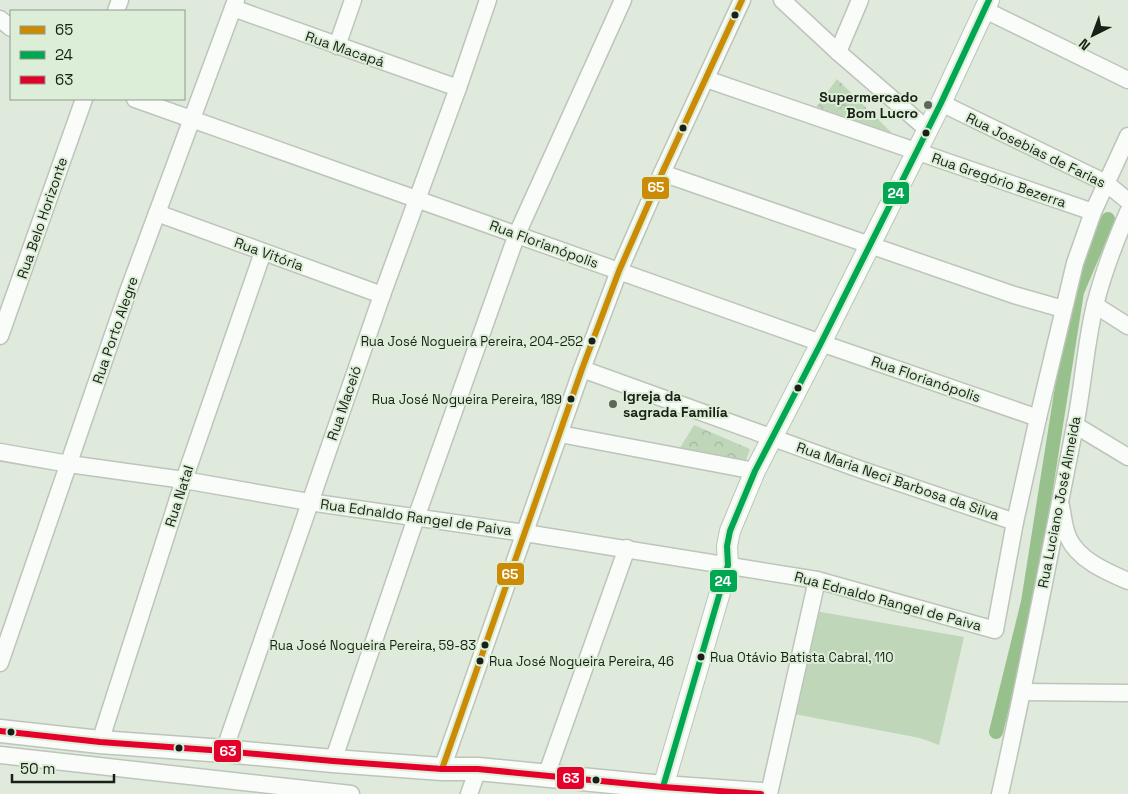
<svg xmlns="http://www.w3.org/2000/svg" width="1128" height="794" viewBox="0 0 1128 794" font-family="'Space Grotesk',sans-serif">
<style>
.park{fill:url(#park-crowns)}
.pitch{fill:#bfd6b8}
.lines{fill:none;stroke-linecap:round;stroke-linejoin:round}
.canal{stroke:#98c08c;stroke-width:14}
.minor-casing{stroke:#bdc5ba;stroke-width:19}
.tertiary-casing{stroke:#bdc5ba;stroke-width:22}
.secondary-casing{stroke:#bdc5ba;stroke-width:25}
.minor{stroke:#fafcfa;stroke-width:16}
.tertiary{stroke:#fafcfa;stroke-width:20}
.secondary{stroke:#fafcfa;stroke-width:22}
.bus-1-casing{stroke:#dceed7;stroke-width:10}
.bus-2-casing{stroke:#dceed7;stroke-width:10}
.bus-3-casing{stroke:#dceed7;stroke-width:10}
.bus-1{stroke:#cb8b05;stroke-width:6}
.bus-2{stroke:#00a651;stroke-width:6}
.bus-3{stroke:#e4002b;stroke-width:6}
.bus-dot{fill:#1a2018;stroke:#dceed7;stroke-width:2}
.poi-dot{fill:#5f665d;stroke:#dceed7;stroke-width:2}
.labels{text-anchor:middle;stroke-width:4;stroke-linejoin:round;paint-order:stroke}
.bus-label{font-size:13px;fill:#1a2018;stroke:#dceed7;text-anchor:end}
.street-label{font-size:14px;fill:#1a2018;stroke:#dceed7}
.poi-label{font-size:14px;font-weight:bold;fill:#1a2018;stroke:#dceed7;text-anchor:end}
.line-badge{stroke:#dceed7;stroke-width:2}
.badge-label{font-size:14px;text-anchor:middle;font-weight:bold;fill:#fff}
</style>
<defs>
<pattern id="park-crowns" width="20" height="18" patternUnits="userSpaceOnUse" patternTransform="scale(1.25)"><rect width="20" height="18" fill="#bfd6b8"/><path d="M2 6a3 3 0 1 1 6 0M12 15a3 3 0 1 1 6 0" fill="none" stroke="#a4b79d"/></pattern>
</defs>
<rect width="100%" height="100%" fill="#dfe9dc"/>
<!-- park -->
<g class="park">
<polygon points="837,79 906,147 812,113"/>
<polygon points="694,425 750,449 744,466 678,451"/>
</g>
<!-- pitch -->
<polygon class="pitch" points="815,611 964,637 939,745 920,738 789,713"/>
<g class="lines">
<!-- canal -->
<polyline class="canal" points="996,732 1028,602 1077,292 1108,219"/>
<!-- minor casing -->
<g class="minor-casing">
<g id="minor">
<polyline points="782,0 838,52 927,129"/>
<polyline points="233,8 458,88"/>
<polyline points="985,10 1128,80"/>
<polyline points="116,11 120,0"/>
<polyline points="0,19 11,28"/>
<polyline points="337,46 353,0"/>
<polyline points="838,52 860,0"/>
<polyline points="706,79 1093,212"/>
<polyline points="135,99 821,343 1038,418"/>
<polyline points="941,103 1106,183 1128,201"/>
<polyline points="662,173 1014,295 1063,309"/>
<polyline points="157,213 382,295"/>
<polyline points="1095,305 1128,326"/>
<polyline points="0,336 84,99"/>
<polyline points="582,369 862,470 1015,522"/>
<polyline points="1075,425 1128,457"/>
<polyline points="560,434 755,471"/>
<polyline points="0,452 69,464 184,480 309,502 525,533 817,580 995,630 1015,522 1038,418 1075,263 1093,212 1128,136"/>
<path d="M 1061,506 C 1063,516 1064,528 1068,537 C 1078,560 1107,572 1128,581"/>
<polyline points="0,663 127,294 236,0"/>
<polyline points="1023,692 1128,693"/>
<polyline points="100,742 184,480 263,252"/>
<polyline points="224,751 382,295 458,88 488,0"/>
<polyline points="0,755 351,794"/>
<polyline points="333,761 416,518 517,234 623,0"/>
<polyline points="442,769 582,369 619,271 662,173 742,0"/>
<polyline points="546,776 627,548"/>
<polyline points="469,794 478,769"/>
<polyline points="769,794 817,580"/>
<path d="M 1000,794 C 1027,674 1050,552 1074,431 C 1083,389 1085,346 1095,305 C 1103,273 1115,242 1128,212"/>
</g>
</g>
<!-- tertiary casing -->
<g class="tertiary-casing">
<polyline id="tertiary" points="663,787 728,565 727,546 730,531 755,471 821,343 941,103 989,0"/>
</g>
<!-- secondary casing -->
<g class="secondary-casing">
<polyline id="secondary" points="0,731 100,742 224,751 333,761 442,769 478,769 663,787 761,794"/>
</g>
<!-- minor -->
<use href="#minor" class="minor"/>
<!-- tertiary -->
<use href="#tertiary" class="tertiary"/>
<!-- secondary -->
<use href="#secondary" class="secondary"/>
<!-- bus-1 casing -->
<g class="bus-1-casing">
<polyline id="bus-1" points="442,769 582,369 619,271 662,173 742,0"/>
</g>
<!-- bus-2 casing -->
<g class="bus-2-casing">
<polyline id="bus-2" points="663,787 728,565 727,546 730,531 755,471 821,343 941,103 989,0"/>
</g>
<!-- bus-3 casing -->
<g class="bus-3-casing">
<polyline id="bus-3" points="0,731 100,742 224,751 333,761 442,769 478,769 663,787 761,794"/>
</g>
<!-- bus-1 -->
<use href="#bus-1" class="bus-1"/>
<!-- bus-2 -->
<use href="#bus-2" class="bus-2"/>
<!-- bus-3 -->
<use href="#bus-3" class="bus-3"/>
</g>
<!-- markers -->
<g class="bus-dot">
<circle cx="735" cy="15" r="4.5"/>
<circle cx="683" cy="128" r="4.5"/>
<circle cx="926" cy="133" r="4.5"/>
<circle cx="592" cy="341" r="4.5"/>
<circle cx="798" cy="388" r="4.5"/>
<circle cx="571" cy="399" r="4.5"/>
<circle cx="485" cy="645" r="4.5"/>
<circle cx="701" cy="657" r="4.5"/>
<circle cx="480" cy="661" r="4.5"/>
<circle cx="11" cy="732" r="4.5"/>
<circle cx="179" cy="748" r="4.5"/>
<circle cx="596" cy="780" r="4.5"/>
</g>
<g class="poi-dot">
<circle cx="928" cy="105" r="5"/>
<circle cx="613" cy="404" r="5"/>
</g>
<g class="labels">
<!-- bus labels -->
<g class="bus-label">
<text x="583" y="346">Rua José Nogueira Pereira, 204-252</text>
<text x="562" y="404">Rua José Nogueira Pereira, 189</text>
<text x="476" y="650">Rua José Nogueira Pereira, 59-83</text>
<text x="710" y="662" text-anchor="start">Rua Otávio Batista Cabral, 110</text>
<text x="489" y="666" text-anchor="start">Rua José Nogueira Pereira, 46</text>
</g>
<!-- street labels -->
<g class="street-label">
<text transform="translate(345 49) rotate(19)" y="5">Rua Macapá</text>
<text transform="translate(1036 150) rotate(26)" y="5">Rua Josebias de Farias</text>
<text transform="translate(999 180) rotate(19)" y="5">Rua Gregório Bezerra</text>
<text transform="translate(42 218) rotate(-71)" y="5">Rua Belo Horizonte</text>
<text transform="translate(544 244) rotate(20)" y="5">Rua Florianópolis</text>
<text transform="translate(269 254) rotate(20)" y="5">Rua Vitória</text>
<text transform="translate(115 330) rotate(-71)" y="5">Rua Porto Alegre</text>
<text transform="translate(926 379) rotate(19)" y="5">Rua Florianópolis</text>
<text transform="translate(344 403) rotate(-71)" y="5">Rua Maceió</text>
<text transform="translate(898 481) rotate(19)" y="5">Rua Maria Neci Barbosa da Silva</text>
<text transform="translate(179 496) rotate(-72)" y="5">Rua Natal</text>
<text transform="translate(1059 502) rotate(-79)" y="5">Rua Luciano José Almeida</text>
<text transform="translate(416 517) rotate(8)" y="5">Rua Ednaldo Rangel de Paiva</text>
<text transform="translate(888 601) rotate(15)" y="5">Rua Ednaldo Rangel de Paiva</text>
</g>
<!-- poi labels -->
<g class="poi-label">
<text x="918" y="102">Supermercado<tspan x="918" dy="16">Bom Lucro</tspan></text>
<text x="623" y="401" text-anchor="start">Igreja da<tspan x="623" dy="16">sagrada Familía</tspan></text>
</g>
</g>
<g class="line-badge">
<rect x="641" y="176" width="29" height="24" rx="5" fill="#cb8b05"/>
<rect x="882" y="181" width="28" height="24" rx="5" fill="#00a651"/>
<rect x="496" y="562" width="29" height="24" rx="5" fill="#cb8b05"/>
<rect x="709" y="569" width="29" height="24" rx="5" fill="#00a651"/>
<rect x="213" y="739" width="29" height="24" rx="5" fill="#e4002b"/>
<rect x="556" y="766" width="29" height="24" rx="5" fill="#e4002b"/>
</g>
<g class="badge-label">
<text x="656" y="192">65</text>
<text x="896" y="198">24</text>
<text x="510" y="579">65</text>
<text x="723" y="586">24</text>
<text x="228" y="756">63</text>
<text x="571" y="783">63</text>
</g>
<!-- legend -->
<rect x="10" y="10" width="175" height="90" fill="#dceed7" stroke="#8e9c8b"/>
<rect x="20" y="26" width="25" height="8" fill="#cb8b05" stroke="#8e9c8b"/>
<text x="55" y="35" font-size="15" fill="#1a2018">65</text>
<rect x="20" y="51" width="25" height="8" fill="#00a651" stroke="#8e9c8b"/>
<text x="55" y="60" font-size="15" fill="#1a2018">24</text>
<rect x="20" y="76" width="25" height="8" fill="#e4002b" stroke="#8e9c8b"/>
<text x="55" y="85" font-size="15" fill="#1a2018">63</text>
<!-- north arrow -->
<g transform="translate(1093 35) rotate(222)" stroke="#dceed7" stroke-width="4" paint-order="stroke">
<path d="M0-4L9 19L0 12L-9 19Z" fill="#1a2018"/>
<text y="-8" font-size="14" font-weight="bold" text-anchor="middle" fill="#1a2018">N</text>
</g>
<!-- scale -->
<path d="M12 774v8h102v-8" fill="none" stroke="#1a2018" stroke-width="2.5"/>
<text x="20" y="774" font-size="15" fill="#1a2018" stroke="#dceed7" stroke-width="4" paint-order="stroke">50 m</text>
</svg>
